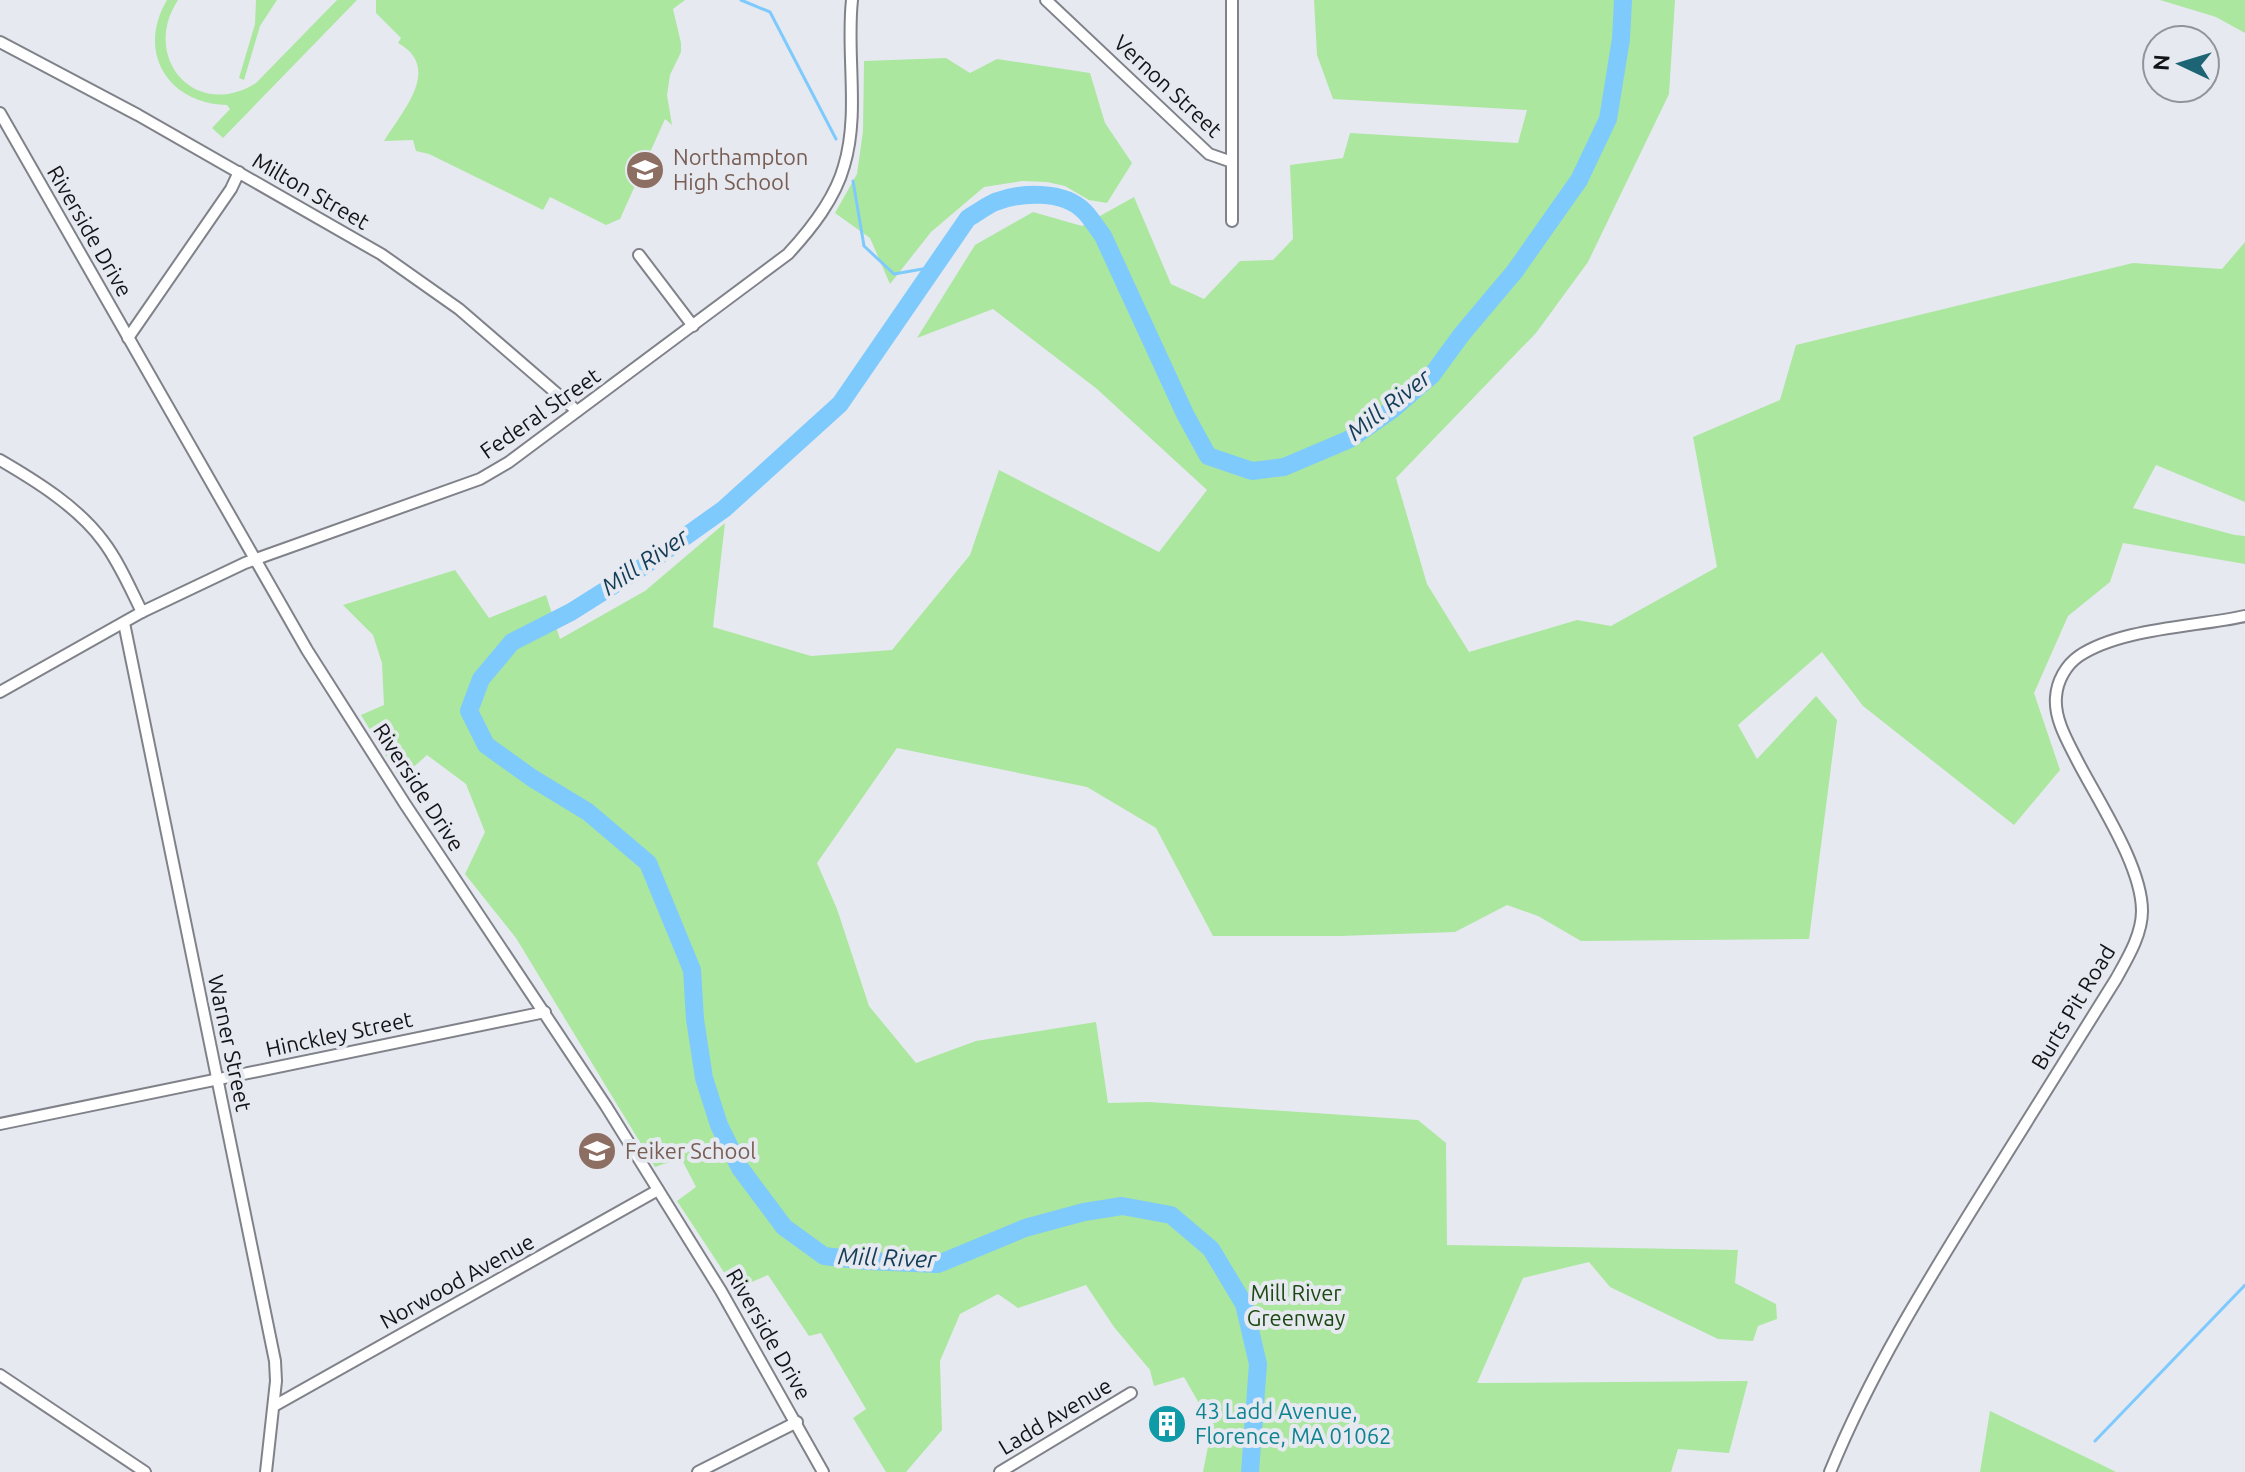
<svg xmlns="http://www.w3.org/2000/svg" width="2245" height="1472" viewBox="0 0 2245 1472" font-family="Ubuntu,sans-serif">
<style>
.green{fill:#abe79f}
.lines{fill:none;stroke-linecap:round;stroke-linejoin:round}
.stream{stroke:#7fcafc;stroke-width:3}
.river{stroke:#7fcafc;stroke-width:18}
.minor-casing{stroke:#80828a;stroke-width:14}
.minor{stroke:#fff;stroke-width:10}
.labels{text-anchor:middle;stroke-width:8;stroke-linejoin:round;paint-order:stroke}
.street-label{font-size:22px;fill:#131417;stroke:#e7e9f1}
.education-label{font-size:22px;fill:#785e54;stroke:#e7e9f1;text-anchor:start}
.park-label{font-size:22px;fill:#1c4812;stroke:#e7e9f1}
.culture-label{font-size:22px;fill:#0d838f;stroke:#e7e9f1;text-anchor:start}
.water-label{font-size:24px;font-style:italic;fill:#133d56;stroke:#e7e9f1}
</style>
<rect width="100%" height="100%" fill="#e7e9f1"/>
<!-- green -->
<g class="green">
<path d="M 167,0 L 178,0 C 140,58 196,121 256,83 L 337,0 L 357,0 L 223,138 L 212,128 L 230,109 L 227,105 C 168,104 136,52 167,0 Z"/>
<polygon points="256,0 277,0 260,26 244,80 239,78 255,24"/>
<path d="M 376,0 L 685,0 L 673,9 L 681,43 L 681,52 L 670,75 L 667,95 L 672,125 L 665,119 L 620,219 L 606,225 L 550,197 L 543,210 L 429,154 L 416,151 L 413,140 L 384,141 C 402,111 443,68 398,43 L 401,38 L 376,13 Z"/>
<polygon points="1314,0 1675,0 1669,94 1588,262 1536,333 1396,478 1427,584 1469,652 1577,620 1611,626 1717,567 1693,437 1780,400 1796,345 2133,263 2222,269 2245,242 2245,502 2156,465 2133,508 2235,535 2245,536 2245,564 2123,543 2110,582 2068,616 2034,693 2060,770 2014,825 1863,706 1822,652 1738,725 1757,759 1816,696 1837,720 1809,939 1581,941 1538,916 1507,905 1455,932 1340,936 1213,936 1156,828 1087,787 897,748 817,863 837,909 869,1006 916,1063 976,1041 1096,1022 1108,1103 1149,1102 1418,1120 1446,1143 1447,1245 1738,1250 1735,1283 1776,1304 1777,1319 1758,1326 1753,1341 1718,1339 1610,1287 1589,1262 1523,1278 1477,1383 1748,1381 1729,1453 1678,1449 1671,1472 1203,1472 1212,1426 1184,1377 1154,1386 1150,1370 1114,1327 1086,1285 1018,1308 998,1294 960,1314 940,1361 942,1430 906,1472 886,1472 853,1418 866,1409 821,1333 809,1336 768,1275 735,1289 677,1201 696,1187 681,1158 655,1167 516,938 465,874 485,832 466,784 427,755 400,779 361,715 384,705 382,663 373,635 343,605 455,570 489,618 546,595 560,639 645,591 725,523 713,627 811,656 892,650 970,555 999,470 1159,552 1207,490 1097,389 993,309 917,338 975,245 1033,212 1082,226 1134,197 1171,284 1204,299 1240,261 1273,260 1293,239 1290,165 1343,158 1350,133 1518,143 1527,110 1333,99 1317,55"/>
<polygon points="2160,0 2245,0 2245,33 2216,17"/>
<polygon points="946,58 970,73 997,59 1090,73 1105,123 1132,163 1107,203 1089,200 1065,186 1047,182 1022,181 984,187 931,232 890,284 870,238 835,213 857,174 863,131 864,61"/>
<polygon points="1990,1411 2102,1465 2116,1472 1980,1472"/>
</g>
<g class="lines">
<!-- stream -->
<g class="stream">
<polyline points="741,0 770,12 836,139"/>
<polyline points="853,181 864,246 894,274 934,267"/>
<polyline points="2095,1441 2245,1285"/>
</g>
<!-- river -->
<path class="river" d="M 1250,1472 L 1258,1364 L 1244,1304 L 1211,1249 L 1171,1215 L 1122,1206 L 1084,1212 L 1025,1228 L 938,1264 L 867,1261 L 824,1256 L 784,1227 L 740,1168 L 719,1125 L 704,1078 L 695,1019 L 692,970 L 648,863 L 588,812 L 532,778 L 486,745 L 469,711 L 481,679 L 512,642 L 571,612 L 644,566 L 724,509 L 840,404 L 968,218 C 977,213 986,206 995,202 C 1021,192 1063,190 1084,211 C 1091,218 1097,228 1103,236 L 1185,414 L 1208,456 L 1252,471 L 1284,467 L 1350,439 L 1393,409 L 1432,375 L 1462,334 L 1515,271 L 1579,180 L 1608,119 L 1621,39 L 1623,0"/>
<!-- minor casing -->
<g class="minor-casing">
<g id="minor">
<polyline points="1046,0 1209,154 1232,162"/>
<polyline points="0,42 138,115 381,254 459,309 577,411"/>
<polyline points="0,113 307,650 405,804 606,1106 721,1291 823,1472"/>
<polyline points="1232,221 1232,0"/>
<polyline points="639,255 693,326"/>
<polyline points="128,338 231,189 239,172"/>
<path d="M 0,460 C 36,481 78,507 103,541 C 119,562 130,588 142,612"/>
<polyline points="124,623 275,1361 276,1381 266,1472"/>
<path d="M 0,692 L 142,612 L 245,563 L 480,479 L 509,462 L 788,254 C 811,229 835,199 844,166 C 860,113 846,54 852,0"/>
<polyline points="0,1124 545,1012"/>
<polyline points="0,1375 145,1472"/>
<polyline points="274,1406 658,1190"/>
<polyline points="698,1472 797,1422"/>
<polyline points="1000,1472 1131,1393"/>
<path d="M 1830,1472 C 1870,1374 1925,1285 1981,1195 C 2026,1123 2071,1051 2116,979 C 2127,959 2142,935 2142,911 C 2142,866 2098,801 2077,760 C 2068,742 2054,719 2056,697 C 2057,681 2066,665 2079,656 C 2121,628 2195,627 2245,616"/>
</g>
</g>
<!-- minor -->
<use href="#minor" class="minor"/>
</g>
<!-- icons -->
<defs>
<g id="school-disc" transform="scale(2)"><circle r="9.5" fill="#8d6e63" stroke="#e7e9f1"/><path d="M0-5L7-2L0 1L-7-2ZM-4 1L0 2.5L4 1V4Q0 6-4 4Z" fill="#fff"/></g>
<g id="building-disc" transform="scale(2)"><circle r="9.5" fill="#0f9aa8" stroke="#e7e9f1"/><path d="M-4-6H4V6H1V3H-1V6H-4ZM-2.5-4.3h1.7v1.8h-1.7ZM.8-4.3h1.7v1.8H.8ZM-2.5-1h1.7V.8h-1.7ZM.8-1h1.7V.8H.8Z" fill="#fff"/></g>
</defs>
<g fill-rule="evenodd">
<use href="#school-disc" x="645" y="170"/>
<use href="#school-disc" x="597" y="1151"/>
<use href="#building-disc" x="1167" y="1424"/>
</g>
<g class="labels">
<!-- street labels -->
<g class="street-label">
<text transform="translate(1168 86) rotate(43)" y="8">Vernon Street</text>
<text transform="translate(311 191) rotate(30)" y="8">Milton Street</text>
<text transform="translate(90 231) rotate(60)" y="8">Riverside Drive</text>
<text transform="translate(540 413) rotate(-35)" y="8">Federal Street</text>
<text transform="translate(419 787) rotate(57)" y="8">Riverside Drive</text>
<text transform="translate(2073 1007) rotate(-59)" y="8">Burts Pit Road</text>
<text transform="translate(339 1034) rotate(-12)" y="8">Hinckley Street</text>
<text transform="translate(230 1043) rotate(78)" y="8">Warner Street</text>
<text transform="translate(457 1281) rotate(-29)" y="8">Norwood Avenue</text>
<text transform="translate(769 1334) rotate(60)" y="8">Riverside Drive</text>
<text transform="translate(1055 1416) rotate(-31)" y="8">Ladd Avenue</text>
</g>
<!-- education labels -->
<g class="education-label">
<text x="673" y="165">Northampton<tspan x="673" dy="25">High School</tspan></text>
<text x="625" y="1159">Feiker School</text>
</g>
<!-- park labels -->
<g class="park-label">
<text x="1296" y="1301">Mill River<tspan x="1296" dy="25">Greenway</tspan></text>
</g>
<!-- culture labels -->
<g class="culture-label">
<text x="1195" y="1419">43 Ladd Avenue,<tspan x="1195" dy="25">Florence, MA 01062</tspan></text>
</g>
<!-- water labels -->
<g class="water-label">
<text transform="translate(1389 405) rotate(-38)" y="8">Mill River</text>
<text transform="translate(645 562) rotate(-34)" y="8">Mill River</text>
<text transform="translate(887 1258) rotate(2)" y="8">Mill River</text>
</g>
</g>
<!-- north arrow -->
<g transform="translate(2181 64) rotate(274)"><circle r="38" fill="#e7e9f1" stroke="#92949a" stroke-width="2"/>
<path d="M0-6L14 30L0 20L-14 30Z" fill="#1d6574"/>
<text y="-12" font-size="22" font-weight="bold" text-anchor="middle" fill="#131417">N</text>
</g>
</svg>
